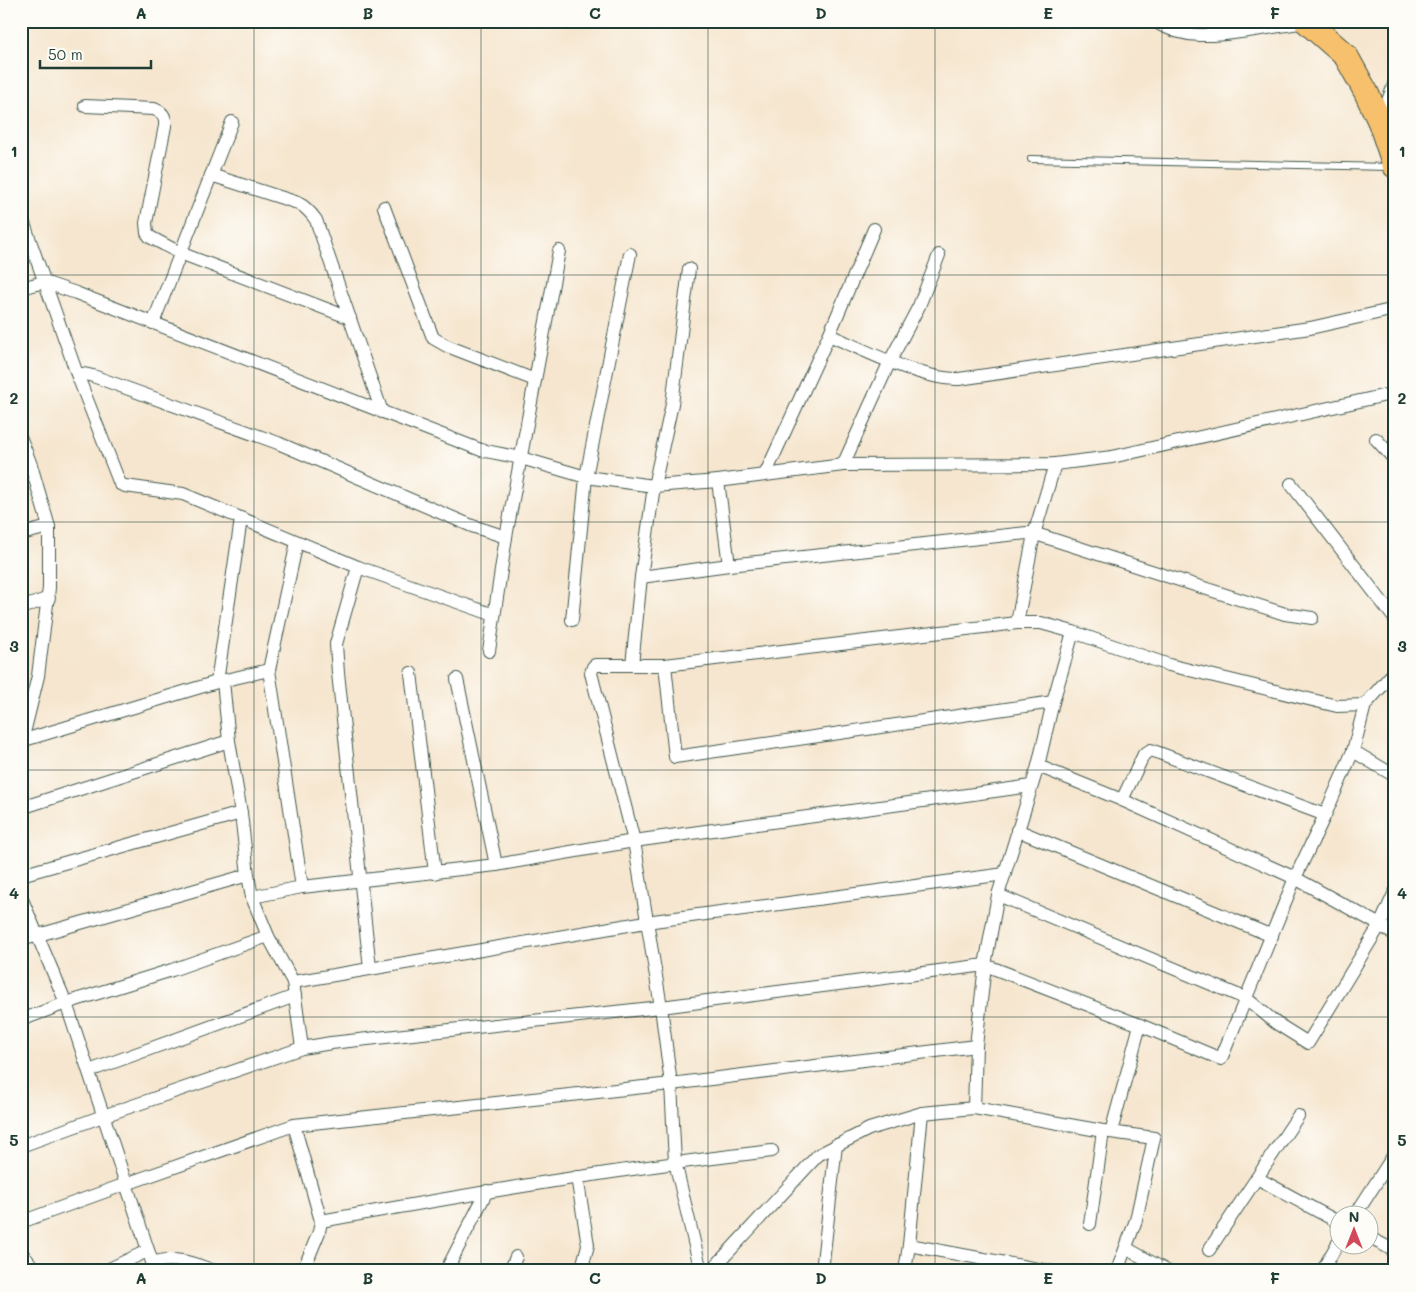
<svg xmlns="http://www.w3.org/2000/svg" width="1416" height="1292" viewBox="0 0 1416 1292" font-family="Mali,sans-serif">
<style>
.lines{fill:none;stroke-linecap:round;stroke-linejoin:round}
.lane-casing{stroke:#3f564b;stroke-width:8}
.street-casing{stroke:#3f564b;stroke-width:14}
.highway-casing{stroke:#3f564b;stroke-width:26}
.lane{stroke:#fff;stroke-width:6}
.street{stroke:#fff;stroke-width:12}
.highway{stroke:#f7c06c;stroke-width:24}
.grid{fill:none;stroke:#1f3d34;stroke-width:1;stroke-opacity:0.55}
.neatline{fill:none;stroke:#1f3d34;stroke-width:2}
.grid-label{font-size:16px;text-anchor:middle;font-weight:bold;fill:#1f3d34}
</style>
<rect width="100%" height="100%" fill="#fdfcf7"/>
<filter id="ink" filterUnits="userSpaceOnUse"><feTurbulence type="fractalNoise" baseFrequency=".02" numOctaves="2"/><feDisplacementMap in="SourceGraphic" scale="10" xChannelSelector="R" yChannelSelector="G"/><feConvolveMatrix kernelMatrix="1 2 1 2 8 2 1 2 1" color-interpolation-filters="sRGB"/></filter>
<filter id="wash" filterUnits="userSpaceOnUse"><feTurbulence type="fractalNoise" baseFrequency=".0096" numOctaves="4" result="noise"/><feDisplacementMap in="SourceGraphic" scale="20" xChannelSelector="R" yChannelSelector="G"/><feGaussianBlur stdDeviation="1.12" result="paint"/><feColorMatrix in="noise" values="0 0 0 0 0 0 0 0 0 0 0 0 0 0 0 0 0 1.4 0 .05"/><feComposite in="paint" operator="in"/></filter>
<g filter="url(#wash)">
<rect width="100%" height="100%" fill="#f6e6cf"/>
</g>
<g filter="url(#ink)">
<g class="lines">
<!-- lane casing -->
<g class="lane-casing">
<polyline id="lane" points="1031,159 1389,167"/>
</g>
<!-- street casing -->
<g class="street-casing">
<g id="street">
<path d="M 1154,21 C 1184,40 1214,36 1248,31 C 1268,28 1287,25 1306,22"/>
<polyline points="1395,82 1380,122 1395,127"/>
<path d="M 85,106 L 154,109 C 163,112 166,117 165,126 L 146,223 L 147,233 L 150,237 L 180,253 L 350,318"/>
<path d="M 211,175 L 298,203 C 306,207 311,213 316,220 L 382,412"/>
<polyline points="384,207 433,338 447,346 535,380"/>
<polyline points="21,215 77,374 120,484 125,486 183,494 358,567 494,615"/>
<polyline points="21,288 44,282 76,293 481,450 521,458 586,477 654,486 718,481 843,465 1055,464 1112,457 1395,393"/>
<polyline points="153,323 232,122"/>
<path d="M 829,335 C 864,350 922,380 959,379 L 1310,328 L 1395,309"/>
<polyline points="77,374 84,374 93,376 278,443 472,526 506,537"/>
<polyline points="21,439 31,465 49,527 49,588 38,676 22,741"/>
<polyline points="1376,439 1395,460"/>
<polyline points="843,465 890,361 919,306 939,255"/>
<polyline points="765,475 829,335 874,229"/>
<polyline points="718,481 729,565"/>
<polyline points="1291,484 1395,619"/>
<polyline points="21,534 49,527"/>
<polyline points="297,542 269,670 302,887 496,865 634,841 1031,786"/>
<polyline points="358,567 336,644 338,673 370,968"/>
<polyline points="641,577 729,565 1027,533 1039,535 1285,614 1312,618"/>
<polyline points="21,608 49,598"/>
<polyline points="572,620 586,477 630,254"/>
<polyline points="1017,623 1034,534 1055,464"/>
<polyline points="489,651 506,537 559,251"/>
<polyline points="632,665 641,577 654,486 672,404 689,269"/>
<polyline points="665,665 675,757 1053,702 1073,632"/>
<polyline points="411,673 435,873"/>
<polyline points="457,679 496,865"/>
<polyline points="223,681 229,741 241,813 248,875 252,897 268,936 293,982 302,1048"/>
<polyline points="217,682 241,519"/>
<polyline points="21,741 217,682 269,670"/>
<polyline points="1353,751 1395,776"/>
<polyline points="1038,766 1122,800 1295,878 1325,815 1353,751 1365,705"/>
<polyline points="1122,800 1144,754 1151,750 1325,815"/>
<polyline points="21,808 229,741"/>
<polyline points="1017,830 1272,936"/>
<polyline points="21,875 241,813"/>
<polyline points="998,895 1247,999 1276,1023 1308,1043 1380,925 1395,892"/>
<polyline points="21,897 66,1003 155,1271"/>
<polyline points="252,897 302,887"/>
<polyline points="21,940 248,875"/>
<polyline points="293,982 646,922 1005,874"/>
<polyline points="21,1020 66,1003 172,970 268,936"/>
<polyline points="89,1071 295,996"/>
<polyline points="974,1108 976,1046 985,965 998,895 1038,766 1053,702"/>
<polyline points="294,1125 321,1221 319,1232 303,1271"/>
<polyline points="1111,1132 1140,1025"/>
<polyline points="21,1146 103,1116 302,1048 331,1043 661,1007 985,965 1140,1025 1221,1059 1295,878 1380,925 1395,935"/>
<polyline points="577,1177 588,1245 581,1271"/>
<polyline points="1257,1178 1338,1222"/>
<polyline points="1356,1214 1395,1153"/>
<path d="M 321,1221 C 471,1194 621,1168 772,1151"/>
<polyline points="21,1222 126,1184 294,1125 671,1084 976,1046"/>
<polyline points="1090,1224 1103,1131"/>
<polyline points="1368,1237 1395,1251"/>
<polyline points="909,1245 1049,1271"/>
<polyline points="1126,1248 1167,1271"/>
<polyline points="1209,1250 1298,1116"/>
<polyline points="21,1252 36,1271"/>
<path d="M 152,1263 C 174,1255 194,1264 215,1271"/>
<polyline points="105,1271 147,1251"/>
<polyline points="446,1271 487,1191"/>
<polyline points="510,1271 516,1257"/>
<polyline points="701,1271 675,1162 671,1084 661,1007 634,841 591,673 593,667 595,665 665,665 1017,623 1041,623 1073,632 1169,665 1337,706 1365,705 1395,671"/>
<polyline points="711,1271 818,1155 869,1129 922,1113 974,1108 1103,1131 1154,1138 1136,1220 1117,1271"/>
<polyline points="822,1271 836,1145"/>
<polyline points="905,1271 909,1245 922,1113"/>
<polyline points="1322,1271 1338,1243"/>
</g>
</g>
<!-- highway casing -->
<g class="highway-casing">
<polyline id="highway" points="1306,21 1346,56 1366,92 1380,122 1395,166"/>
</g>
<!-- lane -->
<use href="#lane" class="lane"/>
<!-- street -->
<use href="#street" class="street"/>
<!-- highway -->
<use href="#highway" class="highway"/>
</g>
</g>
<!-- grid -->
<path class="grid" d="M 254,21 L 254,1271M 481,21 L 481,1271M 708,21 L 708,1271M 935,21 L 935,1271M 1162,21 L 1162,1271M 21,275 L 1395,275M 21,522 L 1395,522M 21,770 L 1395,770M 21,1017 L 1395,1017"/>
<!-- margin -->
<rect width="1416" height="1292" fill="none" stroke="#fdfcf7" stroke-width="55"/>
<!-- north arrow -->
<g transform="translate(1354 1230)"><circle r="24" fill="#fdfcf7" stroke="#a4b0a9"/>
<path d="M0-4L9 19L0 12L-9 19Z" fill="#d1495b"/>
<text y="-8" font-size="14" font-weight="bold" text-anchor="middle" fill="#1f3d34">N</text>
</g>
<!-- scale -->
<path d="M40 60v8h111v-8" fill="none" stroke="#1f3d34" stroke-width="2.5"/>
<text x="48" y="60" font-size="15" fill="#1f3d34" stroke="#fdfcf7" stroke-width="4" paint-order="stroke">50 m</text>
<rect x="28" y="28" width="1360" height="1236" class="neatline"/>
<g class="grid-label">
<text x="141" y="19">A</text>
<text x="368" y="19">B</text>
<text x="595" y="19">C</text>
<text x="821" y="19">D</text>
<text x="1048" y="19">E</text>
<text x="1275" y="19">F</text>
<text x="14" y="157">1</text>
<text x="1402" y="157">1</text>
<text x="14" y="404">2</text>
<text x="1402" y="404">2</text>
<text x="14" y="652">3</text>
<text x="1402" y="652">3</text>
<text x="14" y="899">4</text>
<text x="1402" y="899">4</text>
<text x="14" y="1146">5</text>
<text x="1402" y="1146">5</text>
<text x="141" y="1284">A</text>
<text x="368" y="1284">B</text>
<text x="595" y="1284">C</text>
<text x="821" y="1284">D</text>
<text x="1048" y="1284">E</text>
<text x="1275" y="1284">F</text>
</g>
</svg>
